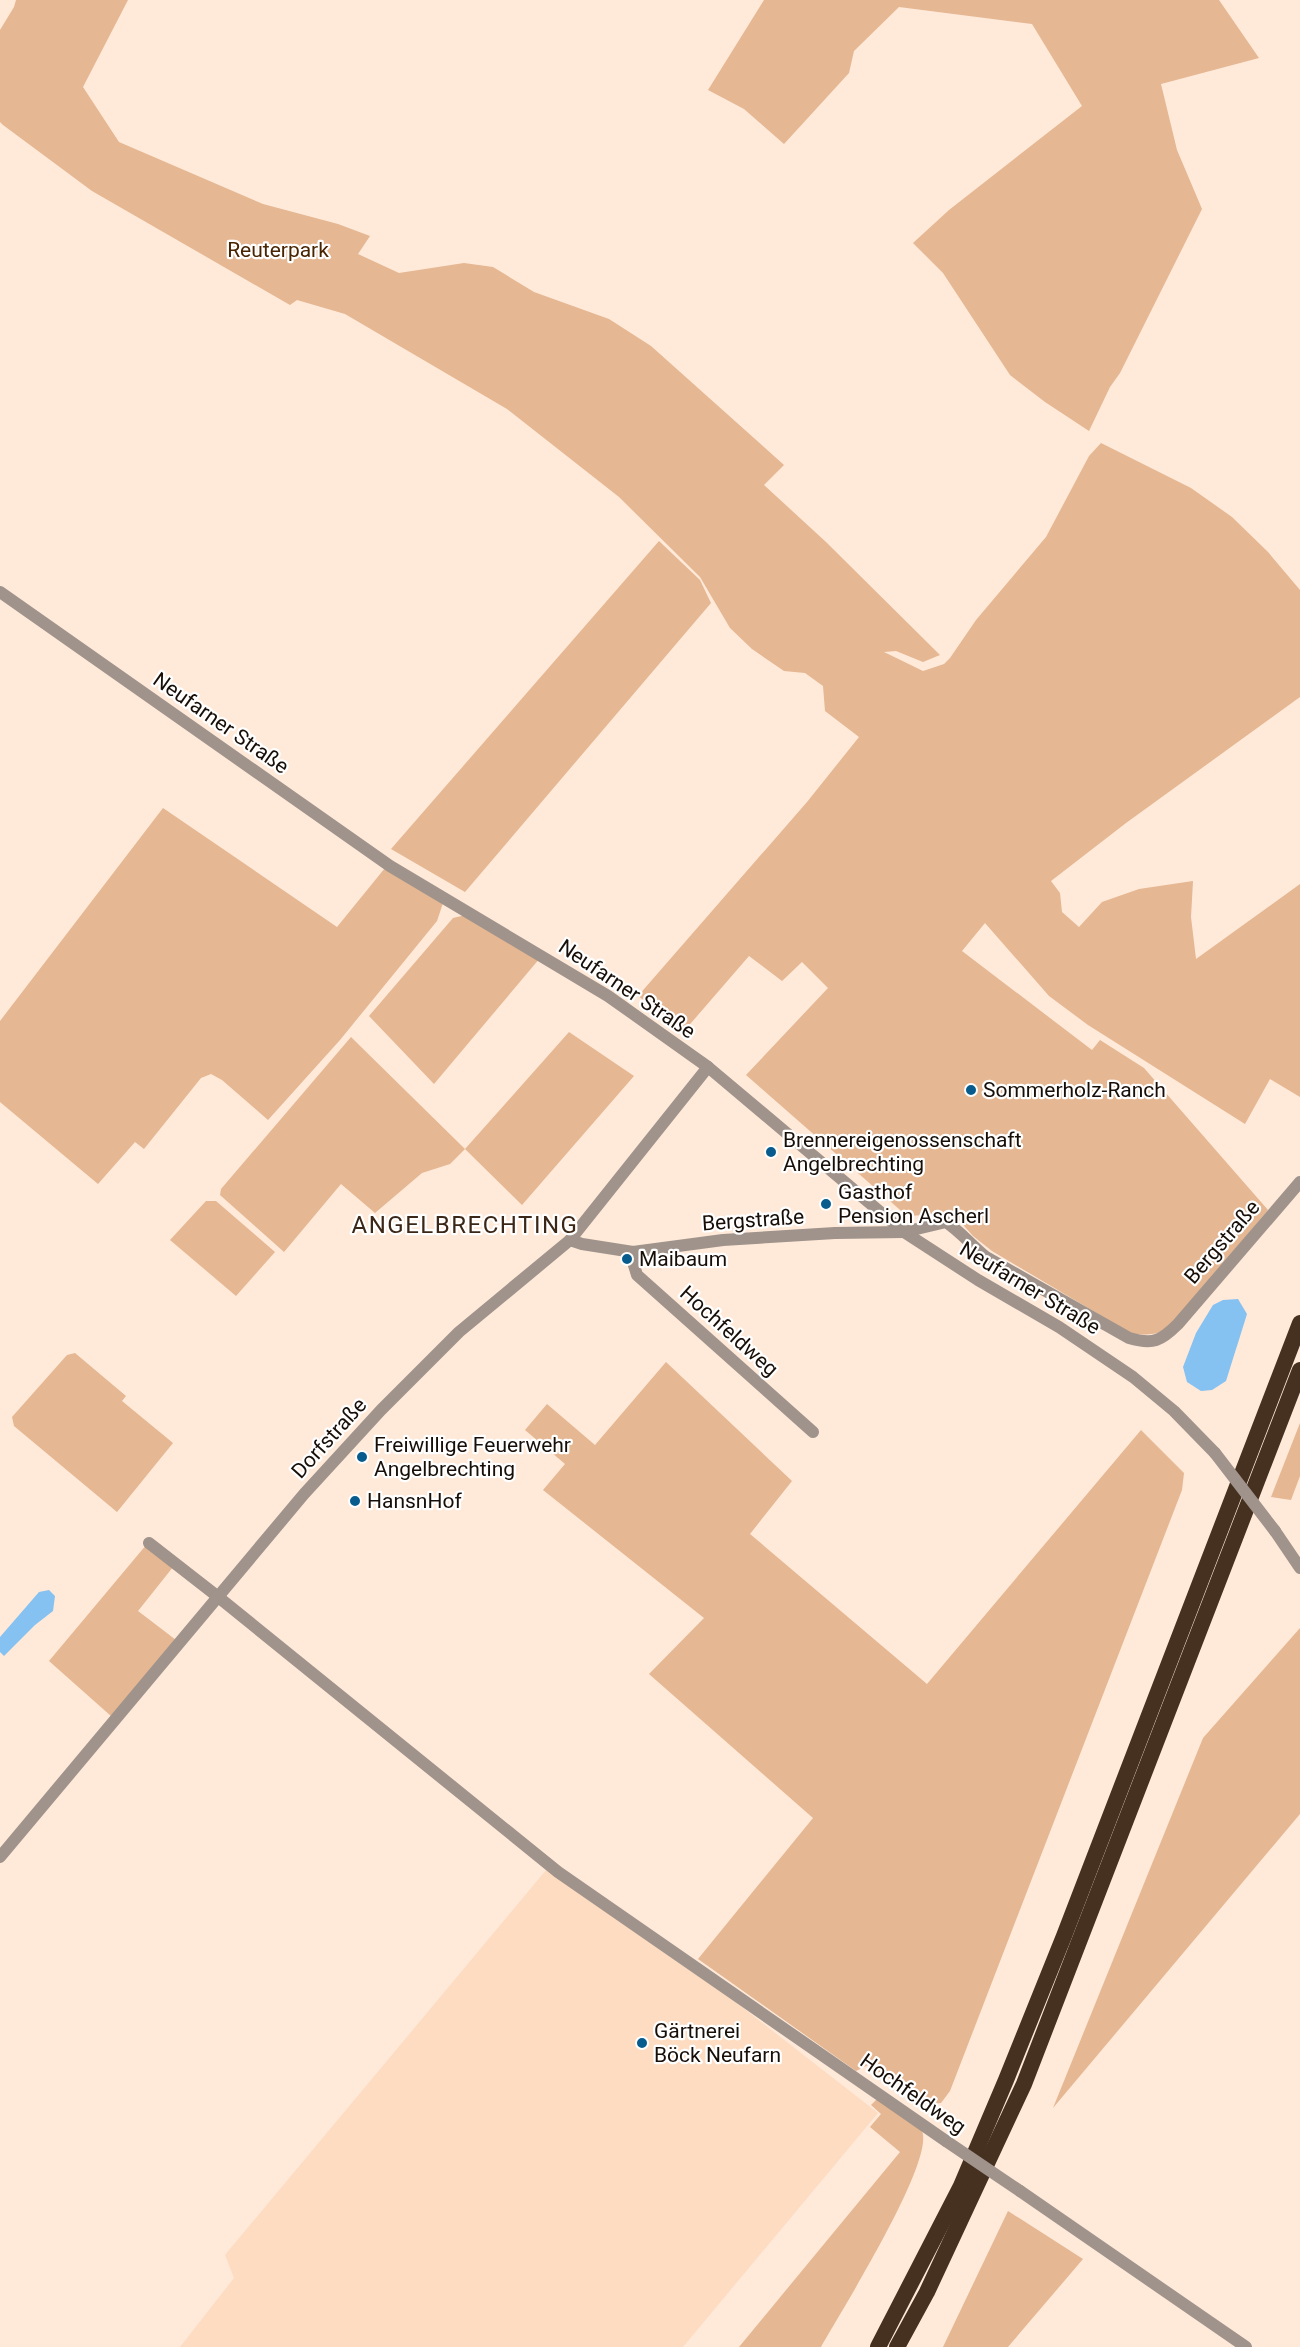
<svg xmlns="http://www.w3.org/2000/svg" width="1300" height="2347" viewBox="0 0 1300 2347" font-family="Roboto,sans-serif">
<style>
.built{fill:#fddcc2}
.green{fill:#e5b792}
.water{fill:#85c1f1}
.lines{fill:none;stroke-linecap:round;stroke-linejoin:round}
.minor{stroke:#9f938b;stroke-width:12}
.highway{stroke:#463121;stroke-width:16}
.minor-bridge{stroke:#9f938b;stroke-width:12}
.poi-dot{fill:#075b8d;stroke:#fff;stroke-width:2}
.labels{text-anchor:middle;stroke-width:4.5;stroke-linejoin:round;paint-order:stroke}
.park-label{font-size:21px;fill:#492400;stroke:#fff}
.street-label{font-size:21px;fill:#170e08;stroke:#fff}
.poi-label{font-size:21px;fill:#170e08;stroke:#fff;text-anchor:start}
.quarter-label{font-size:24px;letter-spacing:1.5px;fill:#3b2717;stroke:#fff}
</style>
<rect width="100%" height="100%" fill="#ffe9d9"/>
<!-- built -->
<polygon class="built" points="547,1869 715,1986 878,2113 683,2347 180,2347 234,2278 225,2255"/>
<!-- green -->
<g class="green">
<path d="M 16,0 L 128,0 L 83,87 L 119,142 L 263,204 L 338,224 L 370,236 L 358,254 L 399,273 L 464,263 L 493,267 L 534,292 L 609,319 L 651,346 L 784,465 L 764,485 L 826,542 L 940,655 L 923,662 L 896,651 L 884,652 L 923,671 L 944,664 L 950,658 L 976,620 L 1046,537 L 1089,456 L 1101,443 L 1191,488 L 1232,517 L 1268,552 L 1300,590 L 1300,697 L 1126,823 L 1051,881 L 1060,893 L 1062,912 L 1079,927 L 1102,902 L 1139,889 L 1193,881 L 1191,917 L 1196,959 L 1300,884 L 1300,1097 L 1270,1079 L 1245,1124 L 1088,1025 L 1049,996 L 985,923 L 962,951 L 1092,1050 L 1100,1040 L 1144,1068 L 1268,1210 L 1171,1327 C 1158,1335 1148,1335 1132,1334 L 992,1251 L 973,1236 L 957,1218 L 944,1214 L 907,1216 L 746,1075 L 828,988 L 802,962 L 782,981 L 749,956 L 685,1030 L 638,996 L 807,802 L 859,737 L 825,711 L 823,686 L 805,673 L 784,671 L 752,649 L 730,628 L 700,577 L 619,497 L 507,409 L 345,314 L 297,300 L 290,305 L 92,191 L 3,125 L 0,122 L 0,30 L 14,7 Z"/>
<polygon points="764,0 1219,0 1259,58 1161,84 1177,150 1202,209 1120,373 1110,387 1089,431 1045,402 1010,375 943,273 913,243 949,210 1082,106 1032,24 899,7 854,51 849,73 784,144 744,109 708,90"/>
<polygon points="659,541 700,580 711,603 465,892 391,849"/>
<polygon points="163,808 337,927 385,868 443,903 437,921 340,1040 268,1120 222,1080 211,1074 201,1078 144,1149 135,1142 98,1184 0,1102 0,1021"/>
<polygon points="466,915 540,958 434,1084 369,1016 453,918"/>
<polygon points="569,1032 634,1076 522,1205 465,1149 450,1164 422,1173 375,1213 341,1184 284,1252 220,1195 221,1189 351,1037 465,1149"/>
<polygon points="206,1201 216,1201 275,1252 236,1296 170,1240"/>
<polygon points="75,1353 126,1396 122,1401 173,1443 117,1512 14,1426 12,1417 67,1355"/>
<polygon points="666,1362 792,1481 750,1534 927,1684 1141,1430 1184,1473 1182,1490 950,2091 941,2103 931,2104 868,2065 856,2071 698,1959 813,1818 649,1674 704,1618 543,1490 565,1464 525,1430 547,1404 595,1445"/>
<polygon points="1300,1423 1300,1476 1291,1500 1271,1497"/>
<polygon points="147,1544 173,1567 138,1611 176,1640 111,1716 49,1661"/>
<polygon points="1300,1628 1300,1814 1053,2108 1203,1738"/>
<path d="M 878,2098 C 891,2106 915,2117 922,2131 C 935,2162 840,2313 821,2347 L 739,2347 L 900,2152 L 870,2127 L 881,2114 L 871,2105 Z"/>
<polygon points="1008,2211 1083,2259 1008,2347 943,2347"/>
</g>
<!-- water -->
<g class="water">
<polygon points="1238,1299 1247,1314 1226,1381 1212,1390 1201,1391 1187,1382 1183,1367 1196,1333 1213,1305 1223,1300"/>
<polygon points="49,1590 55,1596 53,1611 35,1625 4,1656 0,1652 0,1637 39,1592"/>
</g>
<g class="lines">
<!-- minor -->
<g class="minor">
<polyline points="0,592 390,866 608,996 708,1067 904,1232 978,1280 1059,1327 1133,1377 1174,1411 1215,1453"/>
<path d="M 570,1240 L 582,1244 L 633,1252 L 723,1240 L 835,1233 L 904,1232 L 946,1222 C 961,1232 972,1246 986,1257 L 1129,1338 C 1153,1345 1161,1341 1178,1324 L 1300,1182"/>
<polyline points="633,1252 633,1262 637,1275 813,1432"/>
<polyline points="1275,1531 1300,1568"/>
<polyline points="149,1543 217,1596 558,1872 946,2141"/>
<polyline points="0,1857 304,1494 381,1410 459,1332 570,1240 708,1067"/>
<polyline points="1020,2191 1246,2347"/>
</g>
<!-- highway -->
<g class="highway">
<polyline points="878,2347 961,2186 1006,2080 1064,1936 1300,1323"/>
<polyline points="897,2347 927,2292 1024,2084 1300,1370"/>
</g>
<!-- minor-bridge -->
<g class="minor-bridge">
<polyline points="1215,1453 1275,1531"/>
<polyline points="946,2141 1020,2191"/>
</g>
</g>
<!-- markers -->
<g class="poi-dot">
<circle cx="971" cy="1090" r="6"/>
<circle cx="771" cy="1152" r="6"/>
<circle cx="826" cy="1204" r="6"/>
<circle cx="627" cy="1259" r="6"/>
<circle cx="362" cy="1457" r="6"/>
<circle cx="355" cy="1501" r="6"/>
<circle cx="642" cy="2043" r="6"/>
</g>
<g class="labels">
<!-- park labels -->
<g class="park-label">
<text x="278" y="257">Reuterpark</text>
</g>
<!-- street labels -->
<g class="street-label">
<text transform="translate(221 723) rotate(35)" y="7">Neufarner Straße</text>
<text transform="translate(627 989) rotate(34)" y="7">Neufarner Straße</text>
<text transform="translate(753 1220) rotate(-4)" y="7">Bergstraße</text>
<text transform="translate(1222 1242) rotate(-49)" y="7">Bergstraße</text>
<text transform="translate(1030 1288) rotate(31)" y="7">Neufarner Straße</text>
<text transform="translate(729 1331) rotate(42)" y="7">Hochfeldweg</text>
<text transform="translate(329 1438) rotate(-48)" y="7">Dorfstraße</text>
<text transform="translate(913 2094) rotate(35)" y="7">Hochfeldweg</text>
</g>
<!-- poi labels -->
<g class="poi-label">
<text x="983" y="1097">Sommerholz-Ranch</text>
<text x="783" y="1147">Brennereigenossenschaft<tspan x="783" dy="24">Angelbrechting</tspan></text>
<text x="838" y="1199">Gasthof<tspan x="838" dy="24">Pension Ascherl</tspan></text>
<text x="639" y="1266">Maibaum</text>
<text x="374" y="1452">Freiwillige Feuerwehr<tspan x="374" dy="24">Angelbrechting</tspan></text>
<text x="367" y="1508">HansnHof</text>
<text x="654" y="2038">Gärtnerei<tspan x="654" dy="24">Böck Neufarn</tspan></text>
</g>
<!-- quarter labels -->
<g class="quarter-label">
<text x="465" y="1233">ANGELBRECHTING</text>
</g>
</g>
</svg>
